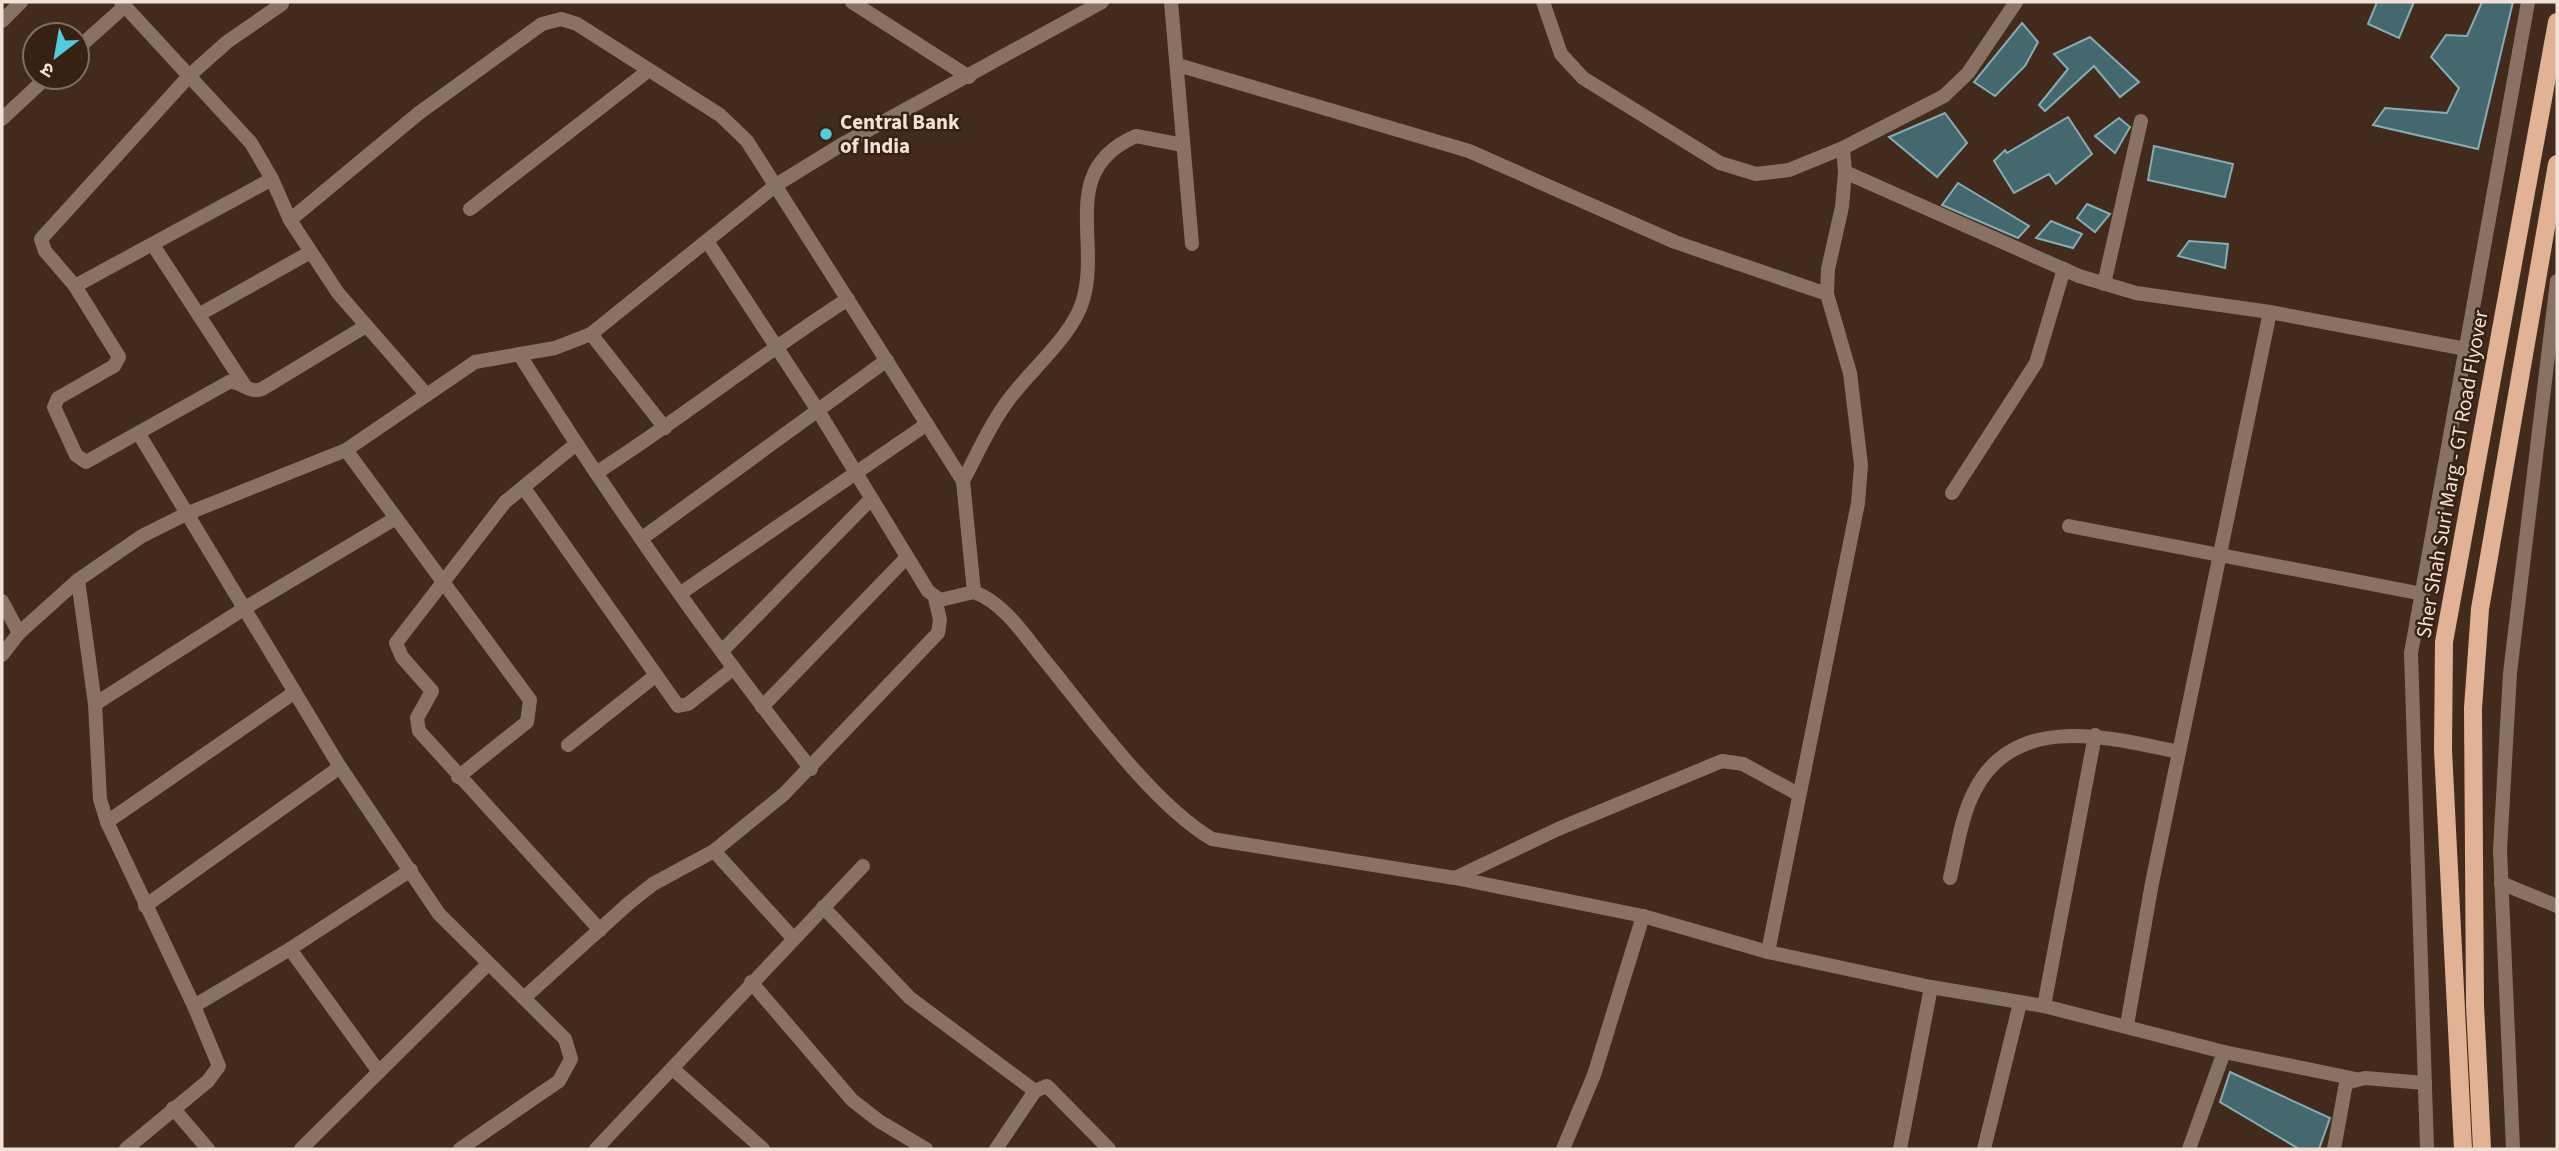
<svg xmlns="http://www.w3.org/2000/svg" width="2559" height="1151" viewBox="0 0 2559 1151" font-family="'Source Sans 3','Noto Sans Devanagari',sans-serif">
<style>
.building{fill:#44686e;stroke:#87acb3;stroke-width:2}
.lines{fill:none;stroke-linecap:round;stroke-linejoin:round}
.minor{stroke:#897264;stroke-width:14}
.tertiary{stroke:#897264;stroke-width:14}
.primary{stroke:#e2b295;stroke-width:18}
.poi-dot{fill:#54cadd;stroke:#372113;stroke-width:2.5}
.labels{text-anchor:middle;stroke-width:5;stroke-linejoin:round;paint-order:stroke}
.poi-label{font-size:21px;font-weight:bold;fill:#f1e1d8;stroke:#372113;text-anchor:start}
.street-label{font-size:21px;fill:#f1e1d8;stroke:#372113}
</style>
<rect width="100%" height="100%" fill="#422b1c"/>
<!-- building -->
<g class="building">
<polygon points="2377,2 2414,2 2399,38 2368,24"/>
<polygon points="2482,2 2513,2 2478,149 2373,125 2385,108 2447,113 2459,88 2431,57 2446,35 2467,36"/>
<polygon points="2022,23 2038,42 2025,66 1995,96 1974,82"/>
<polygon points="2090,37 2139,82 2120,97 2094,66 2045,111 2039,105 2068,69 2054,54"/>
<polygon points="1945,113 1967,143 1937,177 1889,137"/>
<polygon points="2068,117 2092,154 2056,184 2049,174 2014,193 1994,161 2005,150 2007,153"/>
<polygon points="2119,118 2130,127 2115,153 2095,136"/>
<polygon points="2154,146 2233,164 2225,197 2148,180"/>
<polygon points="1958,183 2029,226 2018,238 1942,205"/>
<polygon points="2087,204 2110,214 2095,232 2077,218"/>
<polygon points="2051,221 2082,234 2073,248 2036,238"/>
<polygon points="2189,241 2228,244 2225,268 2178,256"/>
<polygon points="2230,1072 2330,1118 2319,1149 2299,1149 2220,1102"/>
</g>
<g class="lines">
<!-- minor -->
<g class="minor">
<polyline points="121,2 251,143 272,179 290,220"/>
<polyline points="852,2 969,77"/>
<polyline points="1171,2 1192,244"/>
<polyline points="1543,2 1561,54 1583,78 1720,163 1756,174 1789,170 1843,148 1944,96 1968,73 2016,2"/>
<path d="M 282,4 L 227,42 L 190,75 L 41,239 L 45,251 L 75,286 L 119,357 L 114,366 L 58,398 L 54,407 L 76,455 L 86,462 L 229,382 C 242,381 249,394 262,389 L 366,326"/>
<polyline points="2,21 21,2"/>
<polyline points="77,49 125,6"/>
<polyline points="1178,65 1469,151 1675,242 1827,294"/>
<polyline points="2,119 47,77"/>
<polyline points="1845,172 2079,276 2136,293 2270,312 2466,349"/>
<polyline points="470,209 649,70"/>
<path d="M 707,241 L 817,409 L 928,591 L 940,600 L 974,592 C 1006,604 1026,638 1047,663 C 1090,716 1154,805 1212,839 L 1455,878 L 1643,916 L 1768,952 L 1931,987 L 2044,1006 L 2224,1052 L 2356,1079"/>
<polyline points="153,245 245,386"/>
<polyline points="2104,284 2141,121"/>
<polyline points="75,286 272,179"/>
<polyline points="200,314 309,253"/>
<polyline points="591,334 665,428"/>
<path d="M 519,354 C 609,497 706,636 811,769"/>
<polyline points="426,394 338,293 290,220 419,113 542,24 561,19 577,24 720,115 747,141 963,481 974,592"/>
<polyline points="139,434 340,767 439,914 565,1039 571,1059 559,1081 460,1149"/>
<polyline points="576,444 505,502 396,643 402,657 432,691 417,718 419,731 600,930"/>
<polyline points="346,450 530,700 527,722 458,777"/>
<path d="M 596,473 C 682,418 762,354 848,299"/>
<path d="M 963,481 C 977,455 989,426 1007,402 C 1028,372 1073,336 1083,300 C 1101,239 1058,170 1136,136 L 1183,145"/>
<polyline points="524,488 678,706 688,704 734,668"/>
<polyline points="1952,493 2036,363 2064,269"/>
<polyline points="2069,526 2423,594"/>
<polyline points="641,539 887,360"/>
<polyline points="78,580 95,704 100,799 107,822 194,1006 219,1066 208,1081 126,1149"/>
<polyline points="681,593 927,424"/>
<polyline points="2,601 19,633"/>
<polyline points="722,651 871,499"/>
<polyline points="95,704 245,608 396,518"/>
<polyline points="762,707 907,557"/>
<polyline points="568,745 655,676"/>
<polyline points="107,822 295,692"/>
<polyline points="714,851 793,938"/>
<polyline points="1455,878 1558,829 1722,761 1743,764 1798,794"/>
<path d="M 1950,878 C 1957,850 1961,816 1975,790 C 2016,711 2111,738 2179,752"/>
<polyline points="2501,883 2557,906"/>
<polyline points="145,906 340,767"/>
<polyline points="823,907 910,998 1035,1091"/>
<polyline points="290,949 379,1072"/>
<polyline points="1768,952 1858,503 1861,465 1850,373 1827,294 1828,269 1842,207 1845,172 1843,148"/>
<polyline points="751,982 852,1100 879,1121 926,1149"/>
<polyline points="525,997 629,903 653,884 714,851 784,794 938,633 940,620 935,598"/>
<polyline points="194,1006 290,949 411,870"/>
<polyline points="2044,1006 2095,735"/>
<polyline points="2127,1025 2152,883 2270,312"/>
<polyline points="673,1069 763,1149"/>
<polyline points="173,1108 208,1149"/>
<polyline points="301,1149 488,964"/>
<polyline points="596,1149 863,866"/>
<polyline points="996,1149 1035,1091 1047,1086 1109,1149"/>
<polyline points="1563,1149 1594,1075 1643,916"/>
<polyline points="1900,1149 1931,987"/>
<polyline points="1984,1149 2020,1003"/>
<polyline points="2189,1149 2224,1052"/>
<polyline points="2334,1149 2346,1083 2365,1078 2425,1083"/>
</g>
<!-- tertiary -->
<g class="tertiary">
<polyline points="2,655 19,633 78,580 142,536 186,514 346,450 475,362 555,348 591,334 776,185 841,145 1102,2"/>
<polyline points="2427,1149 2411,653 2528,2"/>
<polyline points="2513,1149 2500,850 2510,673 2557,281"/>
</g>
<!-- primary -->
<g class="primary">
<polyline points="2463,1149 2443,750 2444,642 2557,22"/>
<polyline points="2482,1149 2475,1005 2473,708 2480,609 2557,164"/>
</g>
</g>
<!-- markers -->
<circle class="poi-dot" cx="826" cy="134" r="7"/>
<g class="labels">
<!-- poi labels -->
<g class="poi-label">
<text x="840" y="129">Central Bank<tspan x="840" dy="24">of India</tspan></text>
</g>
<!-- street labels -->
<g class="street-label">
<text transform="translate(2452 474) rotate(-80)" y="7">Sher Shah Suri Marg - GT Road Flyover</text>
</g>
</g>
<!-- border -->
<rect width="2559" height="1151" fill="none" stroke="#f1e1d8" stroke-width="7"/>
<!-- north arrow -->
<g transform="translate(56 56) rotate(211)"><circle r="33" fill="#372113" stroke="#816e62" stroke-width="2"/>
<path d="M0-5L12 26L0 18L-12 26Z" fill="#54cadd"/>
<text y="-10" font-size="19" font-weight="bold" text-anchor="middle" fill="#f1e1d8">उ</text>
</g>
</svg>
